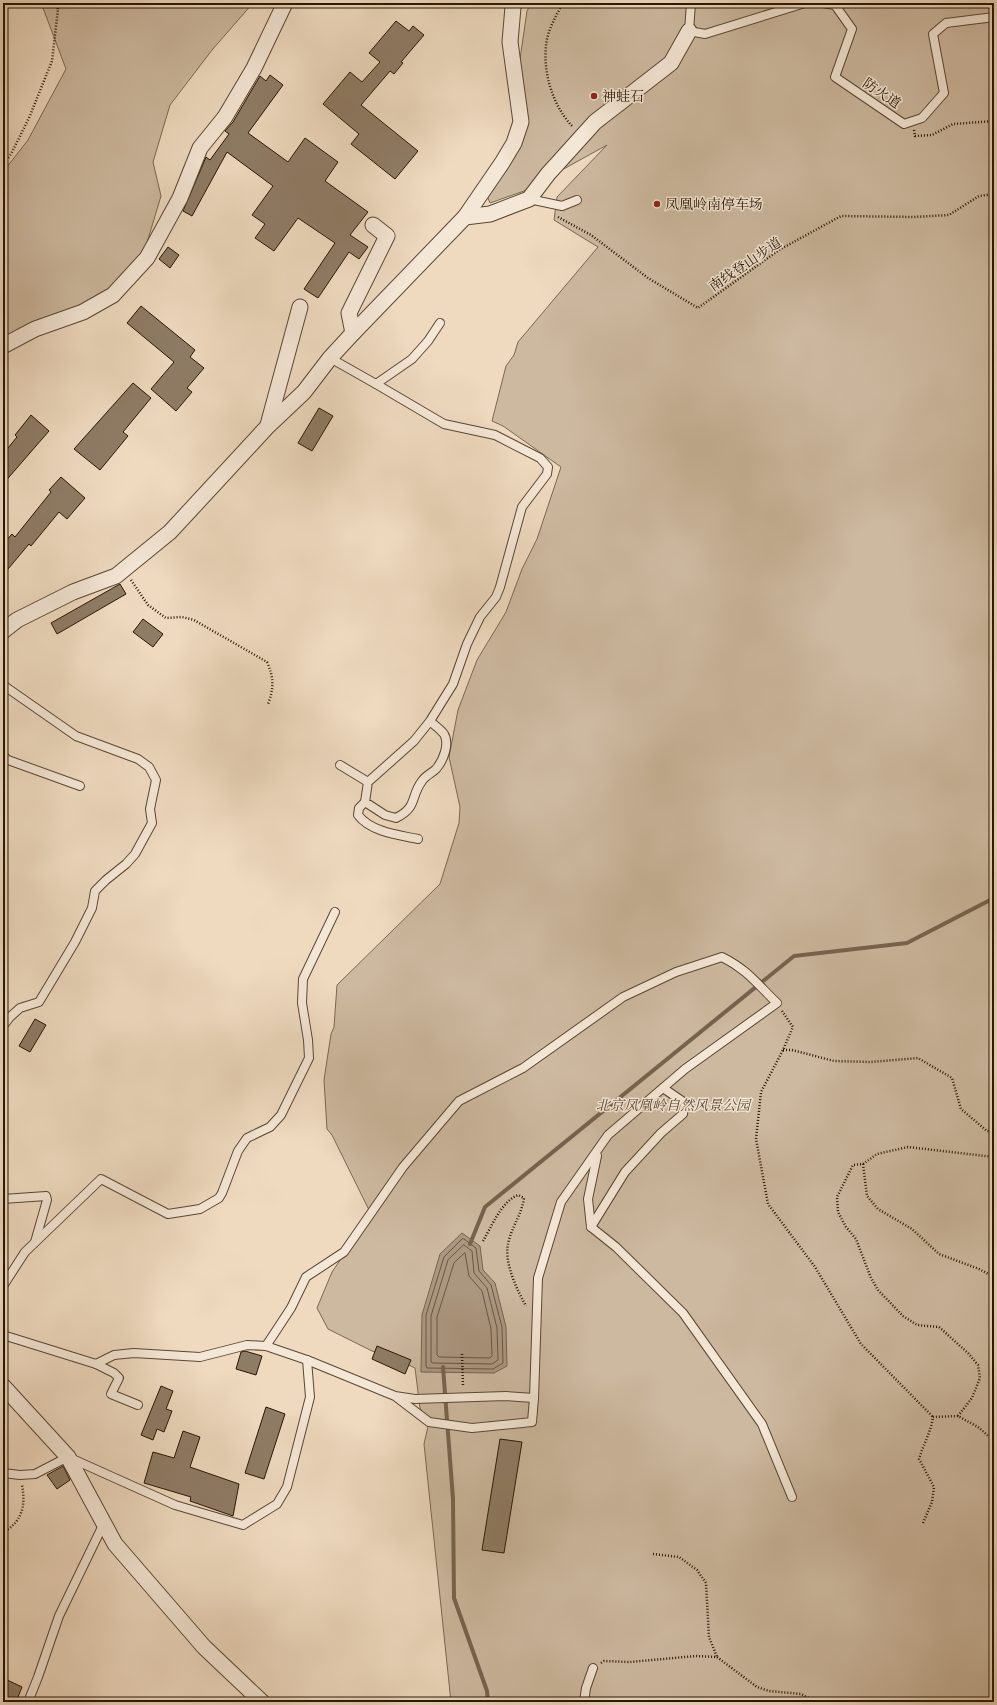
<svg xmlns="http://www.w3.org/2000/svg" width="997" height="1705" viewBox="0 0 997 1705" font-family="Vollkorn,'Noto Serif SC',serif">
<style>
.green{fill:#cdb9a0;stroke:#7a6852}
.water{fill:#ab9780;stroke:#76634e}
.lines{fill:none;stroke-linecap:round;stroke-linejoin:round}
.shore{stroke:#695642;stroke-width:1}
.stream{stroke:#76634e;stroke-width:4}
.building{fill:#8f7c66;stroke:#271604}
.lane-casing{stroke:#594733;stroke-width:10}
.street-casing{stroke:#594733;stroke-width:17}
.path{stroke:#271604;stroke-width:2.5;stroke-dasharray:1 2;stroke-linecap:butt}
.lane{stroke:#f5e7d6;stroke-width:8}
.street{stroke:#f5e7d6;stroke-width:15}
.poi-dot{fill:#8f2418;stroke:#f5e7d6;stroke-width:1.5}
.labels{text-anchor:middle;stroke-width:3;stroke-linejoin:round;paint-order:stroke}
.street-label{font-size:14px;fill:#271604;stroke:#f5e7d6}
.poi-label{font-size:14px;fill:#271604;stroke:#f5e7d6;text-anchor:start}
.park-label{font-size:14px;font-style:italic;fill:#594733;stroke:#f5e7d6}
</style>
<rect width="100%" height="100%" fill="#efdac0"/>
<filter id="stains"><feTurbulence type="fractalNoise" baseFrequency=".005" numOctaves="4"/><feColorMatrix values="0 0 0 0 .2 0 0 0 0 .09 0 0 0 0 .02 0 0 0 .5 -.17"/></filter>
<radialGradient id="worn" r=".72"><stop offset=".6" stop-color="#630" stop-opacity="0"/><stop offset="1" stop-color="#630" stop-opacity=".3"/></radialGradient>
<!-- green -->
<g class="green">
<polygon points="34,3 253,3 212,50 170,105 153,162 161,196 146,246 123,281 3,351 3,172 28,140 66,69 43,8"/>
<polygon points="531,3 994,3 994,1702 451,1702 424,1444 429,1422 420,1408 415,1368 395,1358 372,1351 328,1329 317,1308 332,1272 364,1225 370,1212 332,1135 327,1129 324,1080 331,1034 334,1027 337,985 440,884 459,823 460,807 449,757 458,710 477,660 506,612 522,569 537,539 561,467 503,426 492,421 506,366 514,355 518,342 598,247 554,220 557,197 607,145 524,191 490,203 486,193 523,123 519,66 527,11"/>
</g>
<!-- water -->
<polygon class="water" points="462,1233 480,1246 483,1270 495,1283 506,1327 507,1366 494,1373 421,1372 422,1315 440,1254"/>
<g class="lines">
<!-- shore -->
<g class="shore">
<polygon points="464,1239 476,1248 479,1271 491,1285 502,1327 503,1363 493,1369 427,1368 426,1366 426,1315 444,1257 462,1239"/>
<polygon points="464,1245 472,1251 474,1273 487,1288 497,1328 498,1360 492,1364 432,1363 431,1361 431,1316 448,1260"/>
<polygon points="465,1253 469,1276 482,1291 491,1329 492,1356 490,1358 439,1357 437,1355 437,1317 454,1263"/>
</g>
<!-- stream -->
<g class="stream">
<polyline points="470,1244 485,1207 794,956 907,943 994,898"/>
<polyline points="443,1367 453,1499 454,1598 487,1691 488,1702"/>
</g>
</g>
<!-- building -->
<g class="building">
<polygon points="396,21 409,31 413,26 424,35 401,62 403,63 394,74 390,71 361,105 418,151 395,179 351,144 359,134 323,104 350,72 362,82 380,62 369,53"/>
<polygon points="270,75 283,85 248,133 288,162 305,138 338,162 325,181 368,212 350,235 368,247 359,259 349,252 318,298 304,289 335,243 298,218 274,251 255,238 265,224 252,215 273,186 227,152 192,216 183,211 206,157 210,160 229,134 225,131 233,122 260,76 266,81"/>
<polygon points="168,247 179,255 170,268 159,259"/>
<polygon points="141,306 195,350 190,357 204,368 187,388 192,392 176,411 151,389 174,362 127,323"/>
<polygon points="133,383 151,398 123,432 128,436 100,470 74,449"/>
<polygon points="319,408 333,416 312,451 298,443"/>
<polygon points="31,415 49,431 3,484 3,454 17,437 15,435"/>
<polygon points="61,477 85,498 67,519 59,512 31,546 29,544 3,575 3,544 12,534 15,537 51,492 49,490"/>
<polygon points="120,584 126,594 57,634 51,623"/>
<polygon points="143,619 163,634 153,647 133,632"/>
<polygon points="35,1019 46,1025 30,1052 19,1046"/>
<polygon points="377,1346 411,1360 405,1374 372,1359"/>
<polygon points="245,1351 262,1356 256,1375 236,1369 241,1352"/>
<polygon points="161,1386 173,1391 166,1409 172,1411 164,1432 157,1429 153,1440 141,1435"/>
<polygon points="266,1407 285,1414 264,1479 245,1473"/>
<polygon points="183,1431 200,1437 190,1467 239,1484 233,1516 190,1501 191,1497 144,1483 153,1452 174,1458"/>
<polygon points="500,1439 522,1442 504,1553 482,1550"/>
<polygon points="63,1466 70,1480 57,1489 47,1475"/>
<polygon points="3,1678 22,1687 16,1702 3,1702"/>
</g>
<g class="lines">
<!-- lane casing -->
<g class="lane-casing">
<g id="lane">
<polyline points="691,3 689,31 705,34 805,3"/>
<polyline points="823,3 835,5 852,29 835,77 904,124 922,118 944,93 933,34 946,23 994,17"/>
<polyline points="529,199 562,206 577,200"/>
<polyline points="330,358 376,384 412,359 428,341 440,323"/>
<path d="M 376,384 L 444,424 L 495,435 L 540,458 L 548,467 L 547,474 L 522,507 L 500,587 L 496,597 L 480,617 L 467,644 L 453,684 L 430,721 L 414,741 L 368,782 L 365,802 L 385,815 L 396,818 C 418,807 410,797 422,781 C 425,776 432,773 436,769 C 443,761 450,744 444,734 C 440,729 434,725 430,721"/>
<polyline points="3,685 76,736 138,759 149,767 156,780 150,809 152,823 135,854 126,864 106,880 95,891 92,908 75,942 39,1002 20,1008 10,1017 3,1026"/>
<polyline points="3,756 8,760 80,786"/>
<polyline points="340,765 368,782"/>
<path d="M 365,802 L 359,808 L 358,815 C 371,832 398,835 418,839"/>
<polyline points="597,1156 588,1199 591,1227 616,1247 683,1313 762,1424 792,1497"/>
<polyline points="3,1199 46,1196 47,1200 35,1242"/>
<polyline points="591,1227 625,1172 661,1133 683,1114 685,1103 663,1088"/>
<polyline points="3,1286 25,1252 101,1179 168,1214 200,1209 219,1198 222,1193 238,1151 247,1138 270,1127 281,1115 309,1058 308,1040 302,1003 303,979 335,912"/>
<polyline points="3,1335 96,1364 114,1355 134,1353 200,1357 247,1345 266,1346 307,1360 395,1396 415,1399 506,1396 534,1398 532,1422 472,1428 429,1422 395,1396"/>
<path d="M 266,1346 L 291,1308 L 306,1277 L 344,1252 L 403,1167 L 459,1101 L 523,1068 L 623,997 L 676,972 L 722,957 C 748,970 757,984 777,1003 L 685,1069 L 608,1135 L 561,1202 L 538,1278 L 534,1398"/>
<polyline points="96,1364 114,1373 119,1378 111,1394 138,1405"/>
<polyline points="3,1473 20,1475 35,1474 68,1457 175,1505 243,1525 277,1504 287,1487 310,1397 307,1360"/>
<polyline points="28,1702 38,1677 59,1616 104,1523"/>
<polyline points="584,1702 586,1688 593,1668"/>
</g>
</g>
<!-- street casing -->
<g class="street-casing">
<g id="street">
<polyline points="465,217 502,163 514,143 521,122 510,42 513,7 515,3"/>
<polyline points="353,333 349,313 387,236 373,225"/>
<polyline points="3,346 35,329 83,312 113,295 147,258 180,198 200,148 225,117 254,68 285,3"/>
<polyline points="268,425 300,307"/>
<polyline points="3,631 17,620 73,592 116,576 170,532 268,426 304,392 330,358 353,333 465,217 490,214 529,199 548,174 595,122 671,63 689,31"/>
<polyline points="3,1386 68,1457 115,1544 204,1647 262,1702"/>
</g>
</g>
<!-- path -->
<g class="path">
<path d="M 563,3 C 556,16 547,31 546,46 C 543,73 553,106 572,126"/>
<polyline points="58,9 60,3"/>
<polyline points="914,130 915,136 932,135 953,124 994,121"/>
<polyline points="3,165 11,154 29,118 52,61 58,9 53,3"/>
<polyline points="558,217 591,235 648,278 698,308 779,250 841,216 914,217 949,215 979,196 994,194"/>
<path d="M 131,580 L 148,605 L 166,618 L 182,617 L 194,620 L 267,662 C 274,678 274,688 268,704"/>
<polyline points="782,1011 793,1027 783,1050 761,1092 756,1139 768,1204 815,1267 861,1344 933,1417"/>
<polyline points="783,1050 792,1050 834,1061 871,1062 918,1058 952,1078 961,1109 987,1131 994,1132"/>
<polyline points="863,1164 877,1154 908,1147 994,1157"/>
<polyline points="994,1228 991,1230 991,1236 994,1241"/>
<path d="M 483,1241 C 492,1226 501,1202 518,1195 L 524,1198 C 522,1214 511,1228 508,1244 C 504,1263 517,1290 526,1306"/>
<polyline points="462,1354 463,1387"/>
<polyline points="958,1416 972,1398 980,1378 978,1365 968,1353 939,1327 917,1325 903,1316 878,1290 871,1278 856,1239 846,1227 838,1212 837,1197 853,1165 863,1164 867,1196 878,1209 912,1229 939,1254 979,1269 994,1277"/>
<path d="M 923,1523 L 932,1502 L 934,1487 L 919,1459 C 923,1445 931,1432 933,1417 L 958,1416 L 978,1427 L 994,1441"/>
<path d="M 3,1533 C 22,1521 26,1507 22,1485"/>
<polyline points="653,1554 679,1557 697,1570 706,1583 709,1637 717,1657"/>
<polyline points="601,1663 604,1661 630,1662 696,1656 717,1657 757,1687 769,1691 801,1694 816,1702"/>
</g>
<!-- lane -->
<use href="#lane" class="lane"/>
<!-- street -->
<use href="#street" class="street"/>
</g>
<!-- markers -->
<g class="poi-dot">
<circle cx="594" cy="96" r="4"/>
<circle cx="657" cy="204" r="4"/>
</g>
<g class="labels">
<!-- street labels -->
<g class="street-label">
<text transform="translate(882 93) rotate(34)" y="5">防火道</text>
<text transform="translate(745 264) rotate(-34)" y="5">南线登山步道</text>
</g>
<!-- poi labels -->
<g class="poi-label">
<text x="602" y="101">神蛙石</text>
<text x="665" y="209">凤凰岭南停车场</text>
</g>
<!-- park labels -->
<g class="park-label">
<text x="673" y="1110">北京凤凰岭自然风景公园</text>
</g>
</g>
<!-- margin -->
<rect width="997" height="1705" fill="none" stroke="#efdac0" stroke-width="16"/>
<rect x="4" y="4" width="989" height="1697" fill="none" stroke="#271604" stroke-width="2"/>
<rect x="8" y="8" width="981" height="1689" fill="none" stroke="#271604"/>
<rect width="100%" height="100%" filter="url(#stains)"/>
<rect width="100%" height="100%" fill="url(#worn)"/>
</svg>
